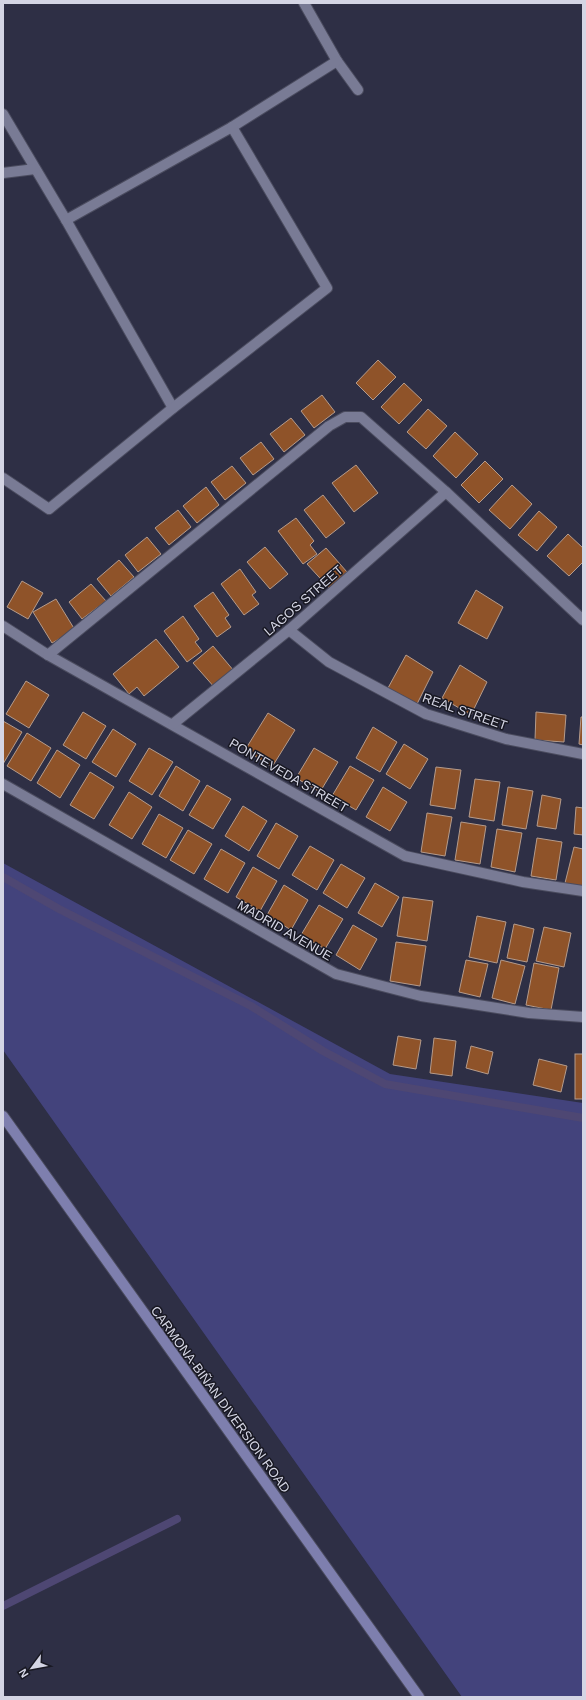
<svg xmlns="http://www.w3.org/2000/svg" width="586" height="1700" viewBox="0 0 586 1700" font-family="Helvetica,sans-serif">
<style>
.green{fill:#43437c}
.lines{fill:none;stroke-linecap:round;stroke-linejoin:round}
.stream{stroke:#4e4773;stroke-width:8}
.building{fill:#8f5329;stroke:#b59b8b}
.minor-casing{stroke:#4b4c5f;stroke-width:12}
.secondary-casing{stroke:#4b4c5f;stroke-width:12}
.minor{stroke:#797b95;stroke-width:10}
.secondary{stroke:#7e7fae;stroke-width:10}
.labels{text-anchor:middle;stroke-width:3;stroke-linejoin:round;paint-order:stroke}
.street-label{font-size:13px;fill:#d4d5e4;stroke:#181822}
</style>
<rect width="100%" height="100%" fill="#2e2f45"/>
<!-- green -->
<polygon class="green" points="3,863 390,1074 583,1103 583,1697 462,1697 3,1050"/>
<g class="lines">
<!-- stream -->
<g class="stream">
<polyline points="3,877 59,909 251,1006 323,1051 385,1084 583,1118"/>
<polyline points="3,1606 177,1519"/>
</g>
</g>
<!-- building -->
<g class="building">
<polygon points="378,360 396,377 373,400 356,383"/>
<polygon points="404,383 422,400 399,424 381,407"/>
<polygon points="322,395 335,412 314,428 301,411"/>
<polygon points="428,409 447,426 426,449 407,432"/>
<polygon points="291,418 305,435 284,452 270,434"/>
<polygon points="455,432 478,454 456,478 433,456"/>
<polygon points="261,442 274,459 253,475 240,458"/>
<polygon points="485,461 503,479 479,503 461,485"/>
<polygon points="356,465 378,493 354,512 332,483"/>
<polygon points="232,466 246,483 225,500 211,482"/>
<polygon points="512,485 532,504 510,529 489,510"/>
<polygon points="206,487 219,505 197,523 183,506"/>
<polygon points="323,495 345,523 326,538 304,510"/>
<polygon points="178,510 191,527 169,545 155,528"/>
<polygon points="539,511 557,527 537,551 518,535"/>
<polygon points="296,518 314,541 310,545 317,554 303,564 278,531"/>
<polygon points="568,534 583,548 583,562 569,576 547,556"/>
<polygon points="147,537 161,554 138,572 125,555"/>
<polygon points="265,547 288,574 270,589 247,562"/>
<polygon points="326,548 347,572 329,588 307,564"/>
<polygon points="119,560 134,577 111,596 97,579"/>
<polygon points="240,569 256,592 252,595 259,604 244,615 221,584"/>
<polygon points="22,581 43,593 28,619 7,607"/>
<polygon points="91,584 106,601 82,619 69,602"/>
<polygon points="476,590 503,607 487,639 458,623"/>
<polygon points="213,592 229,615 225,618 231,627 217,637 194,606"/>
<polygon points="56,599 75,630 52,643 33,612"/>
<polygon points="183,616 199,639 195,642 202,651 187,662 164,631"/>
<polygon points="156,639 179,667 144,696 137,687 129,694 113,674"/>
<polygon points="213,646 234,671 215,688 193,663"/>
<polygon points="406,655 433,672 417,704 388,688"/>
<polygon points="460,665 487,682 471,715 442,698"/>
<polygon points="26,681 49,695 29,728 6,714"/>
<polygon points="83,712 106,726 86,759 63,745"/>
<polygon points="536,712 566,715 564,742 535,740"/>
<polygon points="268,713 295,730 272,767 245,750"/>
<polygon points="581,717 583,717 583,745 579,744"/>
<polygon points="3,721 22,732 3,764"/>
<polygon points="373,727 397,742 380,772 356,758"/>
<polygon points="113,729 136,744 116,777 92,762"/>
<polygon points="27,733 51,748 31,781 7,766"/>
<polygon points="404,744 428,759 410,789 386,774"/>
<polygon points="149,748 173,762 152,795 129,781"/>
<polygon points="314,748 338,762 320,792 296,778"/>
<polygon points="57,750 80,765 60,798 37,783"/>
<polygon points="176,766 200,781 183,811 159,796"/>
<polygon points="350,766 374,780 356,810 332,796"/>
<polygon points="436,767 461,770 455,809 430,805"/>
<polygon points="90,772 114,787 94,819 70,805"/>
<polygon points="475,779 500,782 494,821 469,817"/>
<polygon points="207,785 231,799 213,829 189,815"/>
<polygon points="383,787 407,802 390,831 366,817"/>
<polygon points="508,787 533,791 526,829 502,825"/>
<polygon points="129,792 152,807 132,839 109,825"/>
<polygon points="542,795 561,799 556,829 537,826"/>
<polygon points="243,806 267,821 249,851 225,836"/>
<polygon points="576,807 583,808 583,835 574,834"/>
<polygon points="427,813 452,817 445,856 421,852"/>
<polygon points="159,814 183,828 166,858 142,844"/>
<polygon points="461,822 486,826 480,864 455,860"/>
<polygon points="276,823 298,836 279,869 257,856"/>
<polygon points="497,829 522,833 515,872 491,867"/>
<polygon points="188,830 212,844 194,874 170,860"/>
<polygon points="537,838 562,842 556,880 531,876"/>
<polygon points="310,846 334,860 317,890 292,875"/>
<polygon points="574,847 583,849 583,888 565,883"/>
<polygon points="221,849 245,863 228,893 204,879"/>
<polygon points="341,864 365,878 347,908 323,893"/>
<polygon points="253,867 277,881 260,911 236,897"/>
<polygon points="375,883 399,897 382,927 358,913"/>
<polygon points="284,885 308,900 291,930 267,915"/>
<polygon points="403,897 433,901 427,941 397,936"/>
<polygon points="319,905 343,919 325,949 301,935"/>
<polygon points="477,916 506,922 497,963 469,957"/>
<polygon points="514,924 534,929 527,962 507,958"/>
<polygon points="353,925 377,939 360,970 336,955"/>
<polygon points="544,927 571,933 564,967 536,961"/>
<polygon points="396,942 426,946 420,986 390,981"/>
<polygon points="466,960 488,964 480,997 459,992"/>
<polygon points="501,960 525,966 515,1004 492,998"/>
<polygon points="534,963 559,968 551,1010 526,1005"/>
<polygon points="398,1036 421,1040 416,1069 393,1065"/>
<polygon points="434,1038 456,1041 452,1076 430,1073"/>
<polygon points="471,1046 493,1052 488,1074 466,1068"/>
<rect x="575" y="1054" width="8" height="45"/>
<polygon points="539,1059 567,1066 561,1092 533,1085"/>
</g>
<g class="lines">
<!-- minor casing -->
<g class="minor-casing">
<g id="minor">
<polyline points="304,3 337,61 358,90"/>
<polyline points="3,114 66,220 173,408"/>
<polyline points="3,173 35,169"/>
<polyline points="66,220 232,127 337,61"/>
<polyline points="3,478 49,509 173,408 327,288 232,127"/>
<polyline points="3,626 48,655 405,856 523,882 583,891"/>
<polyline points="289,630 329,662 426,714 506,739 583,754"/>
<polyline points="48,655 329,426 345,417 361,417 446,492 583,620"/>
<polyline points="173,724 289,630 446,492"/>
<polyline points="3,784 336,974 421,996 529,1013 583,1017"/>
</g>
</g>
<!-- secondary casing -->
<g class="secondary-casing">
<polyline id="secondary" points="3,1116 419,1697"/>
</g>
<!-- minor -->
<use href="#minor" class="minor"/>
<!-- secondary -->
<use href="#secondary" class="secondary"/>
</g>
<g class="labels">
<!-- street labels -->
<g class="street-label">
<text transform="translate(303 600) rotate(-41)" y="5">LAGOS STREET</text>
<text transform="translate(465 711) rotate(19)" y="5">REAL STREET</text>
<text transform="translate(289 775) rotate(30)" y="5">PONTEVEDA STREET</text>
<text transform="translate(285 930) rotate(30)" y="5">MADRID AVENUE</text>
<text transform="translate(221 1399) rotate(54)" y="5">CARMONA-BIÑAN DIVERSION ROAD</text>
</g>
</g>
<!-- border -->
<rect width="586" height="1700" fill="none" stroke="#d4d5e4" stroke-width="8"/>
<!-- north arrow -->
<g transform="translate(32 1668) rotate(238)" stroke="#181822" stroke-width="3" paint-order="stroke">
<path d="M0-3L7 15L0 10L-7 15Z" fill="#d4d5e4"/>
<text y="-6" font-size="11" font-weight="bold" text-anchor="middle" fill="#d4d5e4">N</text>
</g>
</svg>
